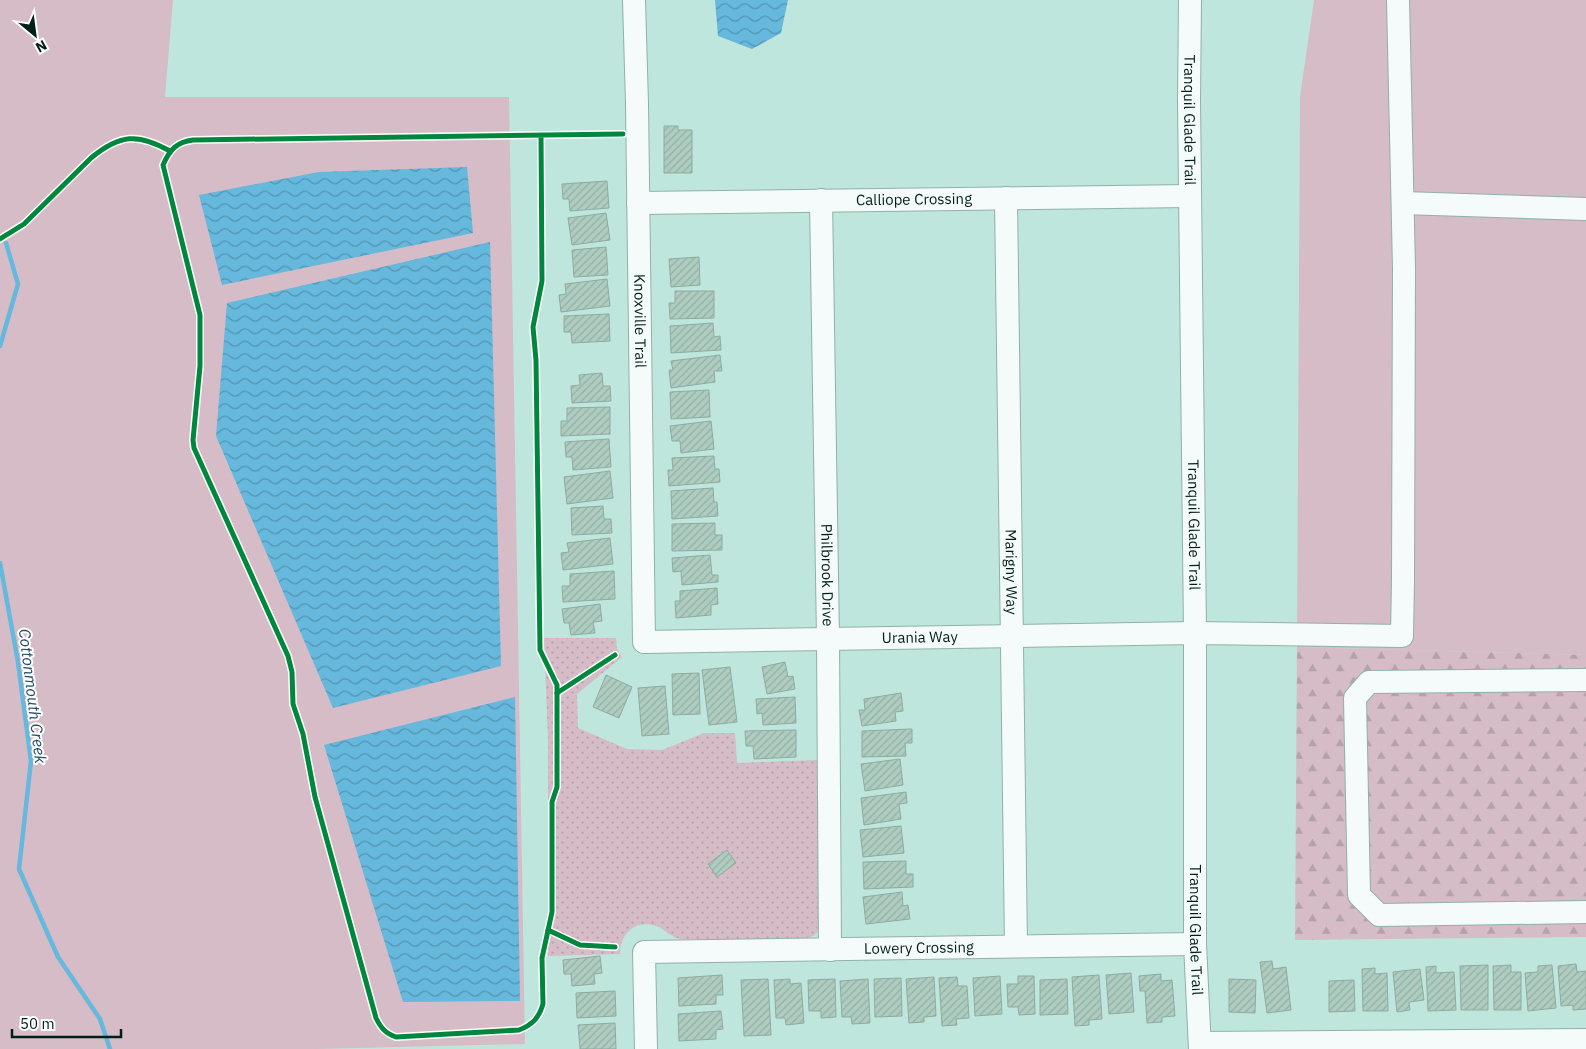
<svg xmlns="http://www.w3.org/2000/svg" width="1586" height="1049" viewBox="0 0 1586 1049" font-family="'IBM Plex Sans',sans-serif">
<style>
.grass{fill:#d5bcc7}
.forest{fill:url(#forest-firs)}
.park{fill:url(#park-dots)}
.water{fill:url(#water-waves)}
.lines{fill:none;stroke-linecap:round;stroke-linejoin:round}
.stream{stroke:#66b8dc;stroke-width:4.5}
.building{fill:url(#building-hatch);stroke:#8eaba0}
.minor-casing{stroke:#90b1a9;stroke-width:24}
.minor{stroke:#f5fbfa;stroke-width:22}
.cycleway-casing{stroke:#fff;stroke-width:8}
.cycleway{stroke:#00873e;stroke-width:5}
.labels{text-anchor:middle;stroke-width:4;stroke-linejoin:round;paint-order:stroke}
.street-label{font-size:15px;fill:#001f19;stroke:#fff}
.water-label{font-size:16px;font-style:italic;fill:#244c65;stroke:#fff}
</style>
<defs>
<pattern id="forest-firs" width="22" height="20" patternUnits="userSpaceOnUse" patternTransform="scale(1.25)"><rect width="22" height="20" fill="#d5bcc7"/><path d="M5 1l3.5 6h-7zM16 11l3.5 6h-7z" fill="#b5a1aa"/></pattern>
<pattern id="park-dots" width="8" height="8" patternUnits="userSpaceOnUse" patternTransform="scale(1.25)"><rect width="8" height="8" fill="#d5bcc7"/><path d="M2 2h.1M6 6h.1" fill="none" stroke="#b5a1aa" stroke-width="1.8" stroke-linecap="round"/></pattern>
<pattern id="water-waves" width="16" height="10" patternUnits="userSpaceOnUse" patternTransform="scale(1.25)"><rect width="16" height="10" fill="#66b8dc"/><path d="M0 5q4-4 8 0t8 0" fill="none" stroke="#5295b2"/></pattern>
<pattern id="building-hatch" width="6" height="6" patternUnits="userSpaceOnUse" patternTransform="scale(1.25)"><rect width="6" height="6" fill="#afccc1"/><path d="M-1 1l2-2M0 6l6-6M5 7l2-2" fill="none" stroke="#95afa5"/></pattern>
</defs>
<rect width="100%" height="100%" fill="#bee6dd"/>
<!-- grass -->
<g class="grass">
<polygon points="0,0 173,0 165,97 509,97 525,1044 316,1049 0,1049"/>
<polygon points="1314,0 1586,0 1586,655 1297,647 1300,97"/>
</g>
<!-- forest -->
<polygon class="forest" points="1297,647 1586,655 1586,937 1295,940"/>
<!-- park -->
<path class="park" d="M 544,638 L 616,638 L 617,649 L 622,657 L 577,694 L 578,728 L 627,749 L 662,750 L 704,733 L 735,733 L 737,763 L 818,760 L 819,930 C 815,937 808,938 800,939 L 680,939 C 670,937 665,929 656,926 C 635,919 620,934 620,954 L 548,956 L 548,739 Z"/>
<!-- water -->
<g class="water">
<polygon points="715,0 788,0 781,33 752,49 718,36"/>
<polygon points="467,167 473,233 222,285 199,195 319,172"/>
<polygon points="490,242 501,666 333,708 216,436 227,303"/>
<polygon points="515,697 520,1001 403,1002 324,745"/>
</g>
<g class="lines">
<!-- stream -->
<g class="stream">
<polyline points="0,346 18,284 6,243"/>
<polyline points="0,563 18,662 31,761 19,869 58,957 100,1019 110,1049"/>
</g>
</g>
<!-- building -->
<g class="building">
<polygon points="664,126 678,126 678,130 692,130 692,173 664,173"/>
<polygon points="607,181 609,208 570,211 569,199 563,199 562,184"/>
<polygon points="606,213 610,240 572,245 568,218"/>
<polygon points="606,247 608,275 574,277 572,250"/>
<polygon points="699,257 700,285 671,287 669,259"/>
<polygon points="607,279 610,306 561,312 559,295 566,294 565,284"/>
<polygon points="675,291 714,291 714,318 670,319 669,303 675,303"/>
<polygon points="609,314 610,341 572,343 571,332 564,332 564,316"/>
<polygon points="713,323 714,337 720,336 721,350 671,353 670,326"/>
<polygon points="720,355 722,371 714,371 715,382 671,388 669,370 673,370 671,361"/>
<polygon points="602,373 603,386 610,386 611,401 572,403 571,386 580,385 579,375"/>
<polygon points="709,390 710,417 671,419 670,392"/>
<polygon points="610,407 610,434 561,436 561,421 567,421 567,408"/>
<polygon points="711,421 714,449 681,453 680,441 672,441 670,426"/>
<polygon points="609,439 611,467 573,470 572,457 566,457 565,442"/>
<polygon points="714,456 715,469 719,469 720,482 669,486 668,470 673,470 672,458"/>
<polygon points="610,471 613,498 567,504 564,477"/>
<polygon points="713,488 714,502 717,502 718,516 672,519 671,491"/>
<polygon points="603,506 604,519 611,519 612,533 572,535 571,508"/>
<polygon points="715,523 715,535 722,535 722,550 672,551 672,524"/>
<polygon points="610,538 613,564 563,570 561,553 569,552 567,543"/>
<polygon points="710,555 712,575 718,575 718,582 682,585 681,571 673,572 672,558"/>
<polygon points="614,571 615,599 563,602 562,586 570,586 570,574"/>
<polygon points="717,588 718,604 711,605 711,615 676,618 675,601 680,601 680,591"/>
<polygon points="600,604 602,621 593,622 595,633 571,635 569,623 564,623 562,609"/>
<polygon points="785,662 788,677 793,676 795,689 767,694 762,667"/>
<polygon points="730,667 737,722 709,725 702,670"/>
<polygon points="699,673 700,714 673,715 672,674"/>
<polygon points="606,675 632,687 619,718 593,707"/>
<polygon points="665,686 669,734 642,736 638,688"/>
<polygon points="901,693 903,711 895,712 896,721 862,726 859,710 865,710 864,699"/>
<polygon points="795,697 796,723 763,725 762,713 757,714 756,699"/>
<polygon points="912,729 912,743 905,743 906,756 862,757 862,731"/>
<polygon points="796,730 796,757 754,759 753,746 746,746 745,731"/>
<polygon points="900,759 903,785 865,791 861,764"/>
<polygon points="906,792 907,803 899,804 901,819 864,825 861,798"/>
<polygon points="901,826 904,853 863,857 860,830"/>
<polygon points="727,850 736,863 717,877 708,864"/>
<polygon points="906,861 906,874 913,874 913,887 864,889 863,862"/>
<polygon points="902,892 903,906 908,905 910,919 866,924 863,897"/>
<polygon points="600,956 602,973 594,974 595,984 572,986 571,974 564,974 563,960"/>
<polygon points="1272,961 1273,969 1286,967 1291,1010 1267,1013 1260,962"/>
<polygon points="1576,964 1577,972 1586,971 1586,1009 1573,1010 1573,1005 1561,1006 1558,966"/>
<polygon points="1488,965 1488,1010 1461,1010 1460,966"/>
<polygon points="1511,965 1511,972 1521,972 1521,1010 1494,1010 1493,966"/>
<polygon points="1552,965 1556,1008 1528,1011 1525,973 1538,972 1538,966"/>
<polygon points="1436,966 1436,973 1454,972 1456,1010 1428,1011 1426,967"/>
<polygon points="1375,968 1375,974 1387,973 1388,1011 1363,1011 1362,969"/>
<polygon points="1420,969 1424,1000 1409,1002 1410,1010 1397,1012 1393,972"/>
<polygon points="1131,973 1134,1012 1109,1014 1106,975"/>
<polygon points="1161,974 1161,981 1172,980 1175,1016 1162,1017 1162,1022 1147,1023 1145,991 1140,991 1139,976"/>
<polygon points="722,975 723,995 716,995 716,1004 679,1006 678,978"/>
<polygon points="1099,975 1102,1019 1089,1020 1089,1025 1075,1026 1072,977"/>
<polygon points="1000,976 1002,1014 975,1016 973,978"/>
<polygon points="1018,976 1034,976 1035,1014 1019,1015 1018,1007 1008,1007 1007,984 1018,984"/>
<polygon points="934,977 936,1016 924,1017 924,1022 909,1023 906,979"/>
<polygon points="957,977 958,986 967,986 969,1018 956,1019 957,1025 942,1026 939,978"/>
<polygon points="901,978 902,1016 875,1017 874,979"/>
<polygon points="768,979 771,1035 744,1036 741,980"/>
<polygon points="790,979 790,984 801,983 804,1023 786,1025 785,1018 776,1018 774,980"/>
<polygon points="835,979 836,1017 821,1018 821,1011 809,1011 808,980"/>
<polygon points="868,979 870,1023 852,1024 851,1017 842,1017 840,981"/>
<polygon points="1067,979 1068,1014 1040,1015 1040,980"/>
<polygon points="1229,979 1256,980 1255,1013 1229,1012"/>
<polygon points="1354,980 1355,1011 1329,1012 1329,981"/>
<polygon points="615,991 616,1016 577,1018 576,993"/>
<polygon points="721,1011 723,1029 716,1030 716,1039 679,1041 678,1014"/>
<polygon points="615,1023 616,1049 580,1049 578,1025"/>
</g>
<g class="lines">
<!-- minor casing -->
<g class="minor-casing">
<g id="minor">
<path id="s1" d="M 634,0 L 637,104 L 644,642 L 1195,633 L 1402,636 L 1403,580 L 1404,268 L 1398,0"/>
<path id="s2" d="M 1190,0 L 1189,101 L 1195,633 L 1195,944 L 1200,1049"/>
<path id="s3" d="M 1006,198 L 1016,946"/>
<path id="s4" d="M 821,200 L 828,639 L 830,950"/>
<path id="s5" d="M 638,203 L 1190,196"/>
<polyline points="1403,203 1586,209"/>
<polyline points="1586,680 1369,682 1355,698 1359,895 1379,915 1586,912"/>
<polyline points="1200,1043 1586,1040"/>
<path id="s6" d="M 646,1049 L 644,952 L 1195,944"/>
</g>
</g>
<!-- minor -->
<use href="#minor" class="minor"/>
<!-- cycleway casing -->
<g class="cycleway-casing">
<g id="cycleway">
<path d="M 541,135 L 542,281 L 533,327 L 536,360 L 540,650 L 557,685 L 557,787 L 552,802 L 552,912 L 542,958 L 543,1004 C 539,1018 532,1025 519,1030 L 396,1037 C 385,1033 381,1028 376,1018 L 315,797 L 303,734 L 293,704 L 292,672 L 288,656 L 194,448 L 193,440 L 200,366 L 200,315 L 163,165 C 170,149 177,142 193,140 L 623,134"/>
<path d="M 0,239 L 24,224 L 91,158 C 120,134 138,133 170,151"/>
<polyline points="557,693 615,655"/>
<polyline points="548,930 580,945 615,947"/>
</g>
</g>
<!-- cycleway -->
<use href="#cycleway" class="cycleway"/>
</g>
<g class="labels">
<!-- street labels -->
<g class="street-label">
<text dy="5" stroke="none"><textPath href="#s2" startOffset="120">Tranquil Glade Trail</textPath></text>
<text dy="5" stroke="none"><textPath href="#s5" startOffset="276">Calliope Crossing</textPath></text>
<text dy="5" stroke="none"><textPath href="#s1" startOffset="321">Knoxville Trail</textPath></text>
<text dy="5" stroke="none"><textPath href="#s2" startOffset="525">Tranquil Glade Trail</textPath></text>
<text dy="5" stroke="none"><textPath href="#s3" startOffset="374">Marigny Way</textPath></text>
<text dy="5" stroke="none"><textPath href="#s4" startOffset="375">Philbrook Drive</textPath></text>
<text dy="5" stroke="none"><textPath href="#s1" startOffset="918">Urania Way</textPath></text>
<text dy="5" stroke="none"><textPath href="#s2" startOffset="930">Tranquil Glade Trail</textPath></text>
<text dy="5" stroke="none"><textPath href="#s6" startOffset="372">Lowery Crossing</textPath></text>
</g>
<!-- water labels -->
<g class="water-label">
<text transform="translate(33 696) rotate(83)" y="6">Cottonmouth Creek</text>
</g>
</g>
<!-- north arrow -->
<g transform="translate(35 35) rotate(151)" stroke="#ffffff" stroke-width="4" paint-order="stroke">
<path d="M0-4L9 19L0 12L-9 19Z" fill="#001f19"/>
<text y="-8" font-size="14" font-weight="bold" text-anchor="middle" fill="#001f19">N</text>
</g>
<!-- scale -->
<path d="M12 1029v8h109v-8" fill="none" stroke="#001f19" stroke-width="2.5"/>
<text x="20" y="1029" font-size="15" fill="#001f19" stroke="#ffffff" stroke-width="4" paint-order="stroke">50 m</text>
</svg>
